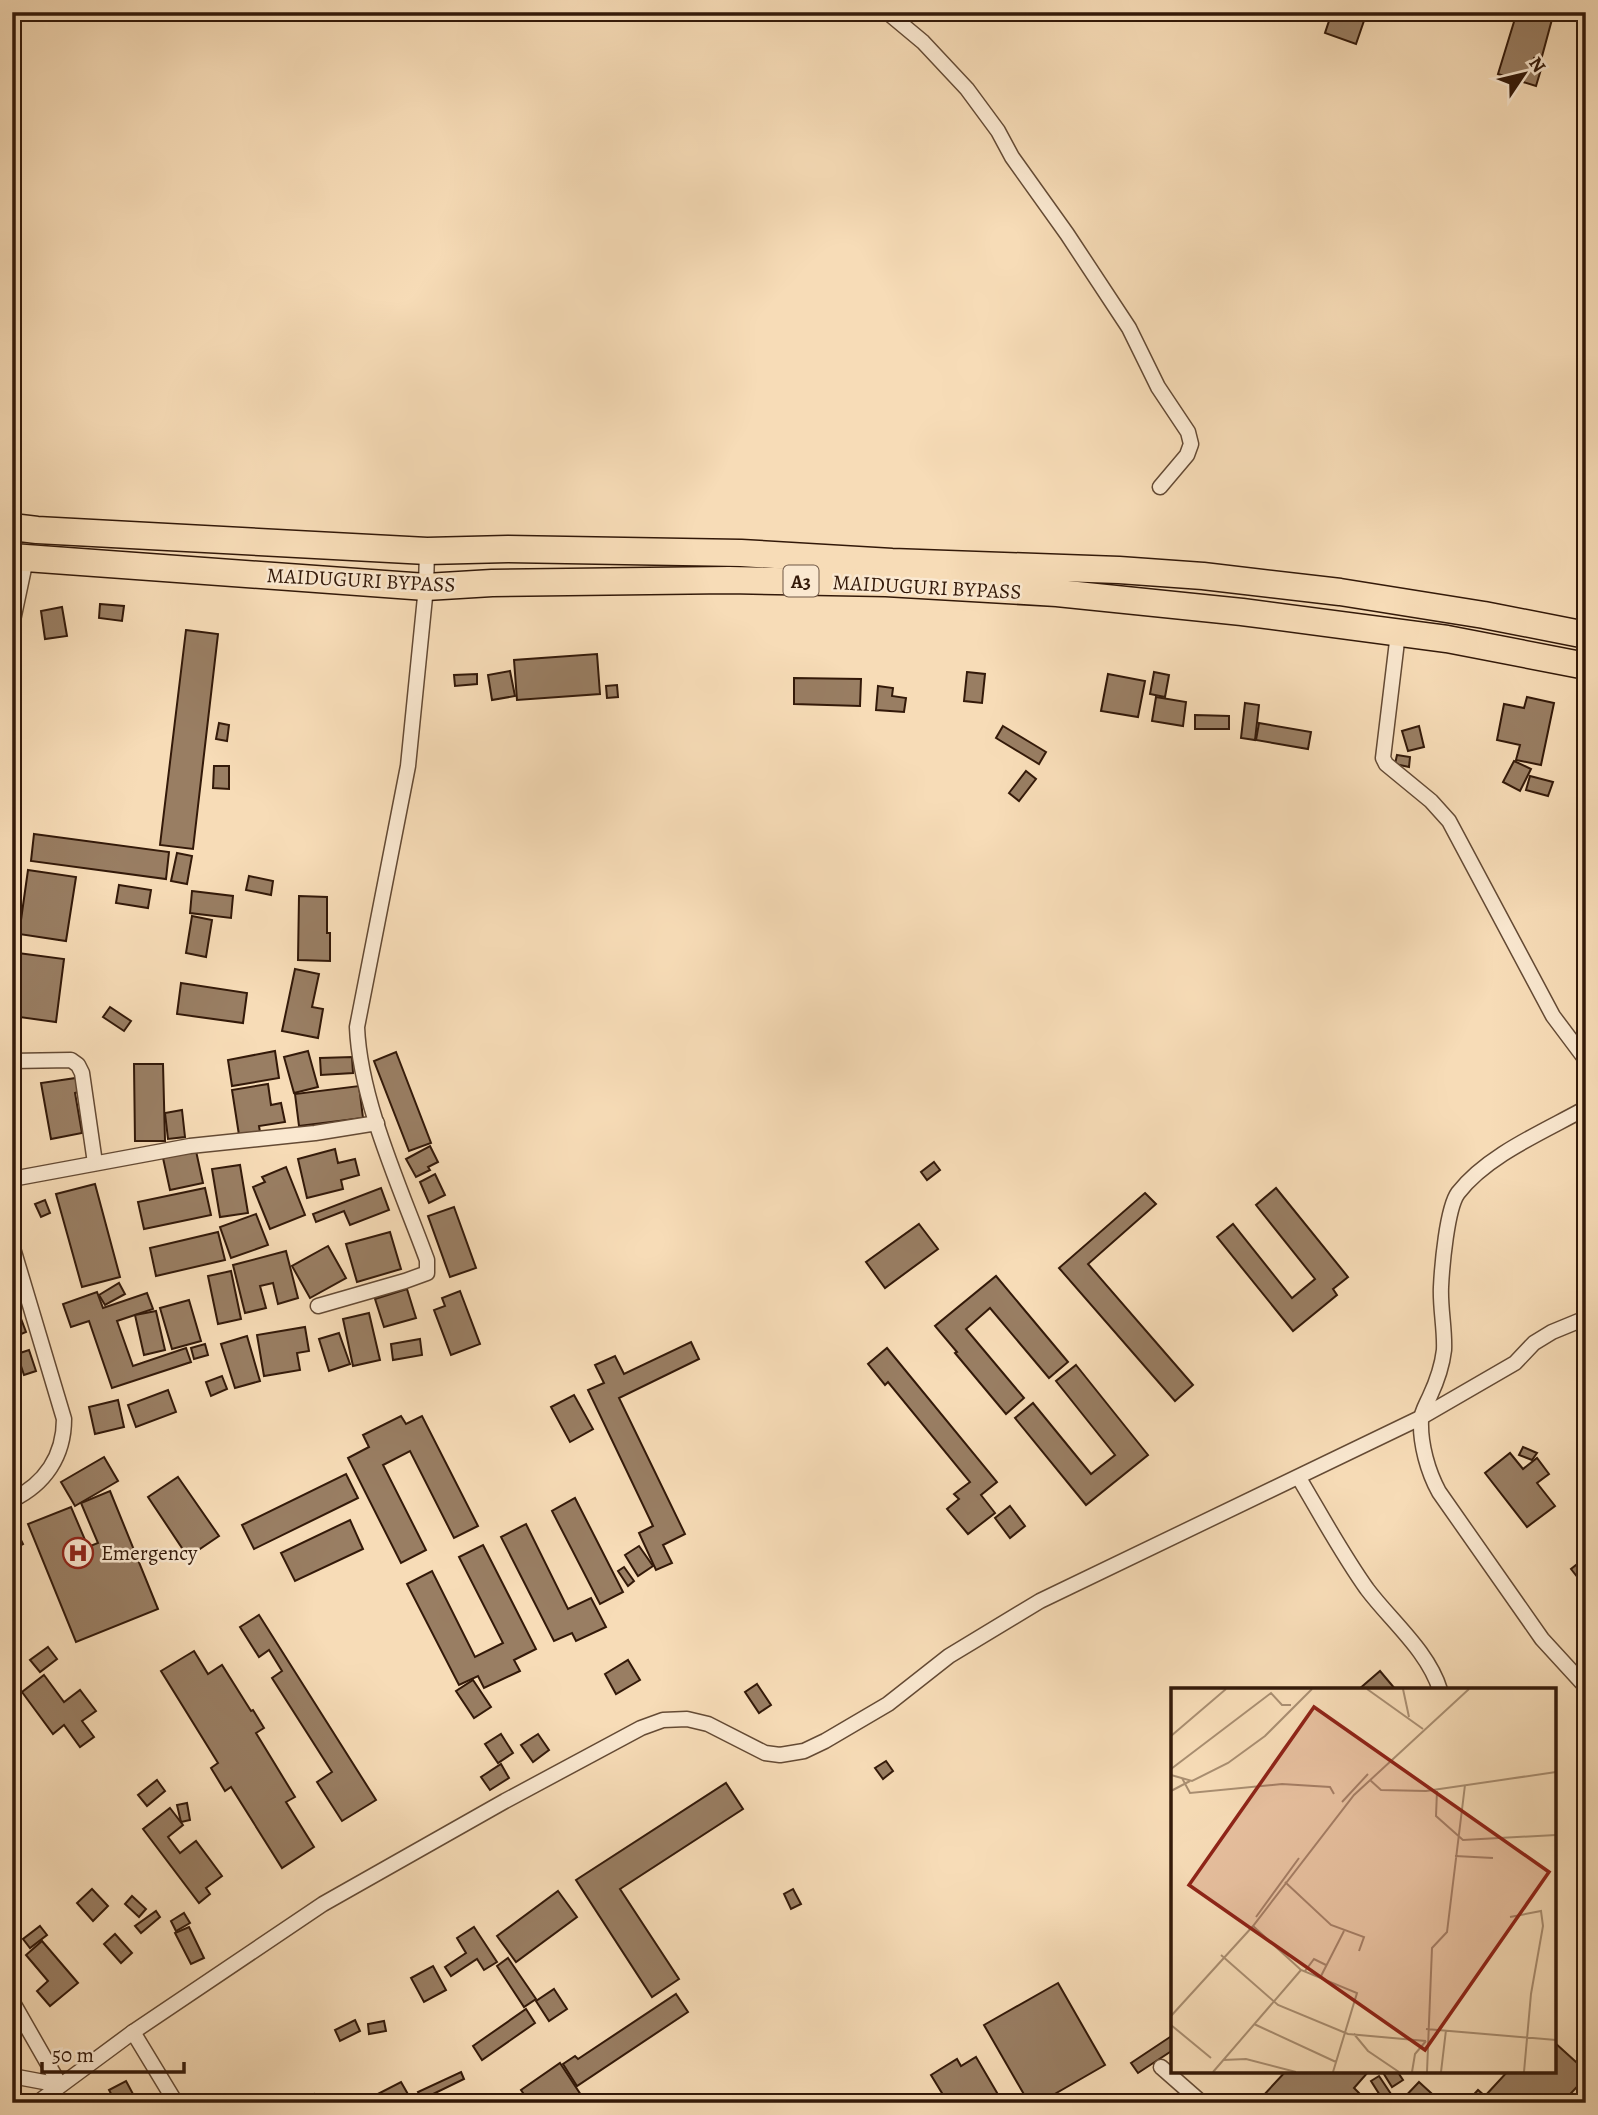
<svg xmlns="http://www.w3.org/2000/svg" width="1598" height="2115" viewBox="0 0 1598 2115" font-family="Alegreya,serif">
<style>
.building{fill:#997e63;stroke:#331909;stroke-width:2}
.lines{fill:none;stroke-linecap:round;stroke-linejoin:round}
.street-casing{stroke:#644a34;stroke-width:17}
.highway-casing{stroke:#331909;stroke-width:29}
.street{stroke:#fae8d0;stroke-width:14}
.highway{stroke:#f7dcb7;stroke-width:26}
.labels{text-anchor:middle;stroke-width:5;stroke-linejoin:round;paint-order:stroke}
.shield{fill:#fae8d0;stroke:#6f5745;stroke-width:2}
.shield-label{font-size:19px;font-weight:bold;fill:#331909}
.street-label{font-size:21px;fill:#331909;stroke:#fae8d0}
.poi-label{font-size:21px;fill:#331909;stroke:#fae8d0;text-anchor:start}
.inset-road{fill:none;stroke:#a98e71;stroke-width:2}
.view{fill:#8f2418;fill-opacity:0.15;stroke:#8f2418;stroke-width:3.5}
.inset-edge{fill:none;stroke:#331909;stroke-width:3.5}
</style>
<rect width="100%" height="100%" fill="#f7dcb7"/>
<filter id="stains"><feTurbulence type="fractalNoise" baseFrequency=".00286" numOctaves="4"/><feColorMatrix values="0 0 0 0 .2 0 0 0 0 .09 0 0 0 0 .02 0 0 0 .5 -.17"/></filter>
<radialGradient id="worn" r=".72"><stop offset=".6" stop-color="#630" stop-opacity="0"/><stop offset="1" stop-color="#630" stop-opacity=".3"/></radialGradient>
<!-- building -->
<g class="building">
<polygon points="1332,12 1367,12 1356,44 1325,33"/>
<polygon points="1517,12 1554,12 1541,60 1534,58 1533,63 1542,66 1536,86 1498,74"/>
<polygon points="100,604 124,606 122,621 99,618"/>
<polygon points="62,607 67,636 45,639 41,611"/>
<polygon points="186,630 218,634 193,849 160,845"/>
<polygon points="597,654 600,694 517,700 514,660"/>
<polygon points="510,671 515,696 492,700 488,675"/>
<polygon points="967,672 985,674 982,703 964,701"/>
<polygon points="1154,672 1169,675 1165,697 1150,694"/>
<polygon points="477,674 477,684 455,686 454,675"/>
<polygon points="1108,674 1145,681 1138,717 1101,711"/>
<polygon points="794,678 861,679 860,706 794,704"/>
<polygon points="617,685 618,697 607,698 606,686"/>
<polygon points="878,686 893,688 892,696 906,698 904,712 876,710"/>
<polygon points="1156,697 1186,702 1183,726 1152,721"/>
<polygon points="1527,697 1554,703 1541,765 1516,760 1520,745 1497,740 1504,704 1524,708"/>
<polygon points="1245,703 1259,705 1255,740 1241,738"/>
<polygon points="1195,715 1229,716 1229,729 1195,729"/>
<polygon points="219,723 229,725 227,741 216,739"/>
<polygon points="1259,723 1311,732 1308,749 1256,740"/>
<polygon points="1003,726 1046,752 1039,764 996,738"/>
<polygon points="1419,726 1424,747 1408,751 1402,731"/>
<polygon points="1397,755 1410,757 1409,767 1395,764"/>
<polygon points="1514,761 1531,769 1520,791 1503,782"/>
<polygon points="214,766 229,766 229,789 213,788"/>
<polygon points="1026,771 1036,779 1019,801 1009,793"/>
<polygon points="1530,776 1553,782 1548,796 1526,790"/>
<polygon points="34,834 169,852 166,879 31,861"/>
<polygon points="177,853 192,856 187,884 171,881"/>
<polygon points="28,870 76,877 66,941 19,934"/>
<polygon points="249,876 273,881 271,895 246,890"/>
<polygon points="119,885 151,890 148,908 116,903"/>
<polygon points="192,891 233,896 231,918 190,913"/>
<polygon points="299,896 327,897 327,933 330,933 330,961 298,960"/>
<polygon points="192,916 212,920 206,957 186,953"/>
<polygon points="18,953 64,959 56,1022 12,1016 12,998"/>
<polygon points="295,969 319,974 312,1007 323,1009 318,1038 282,1031"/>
<polygon points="181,983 247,993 243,1023 177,1014"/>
<polygon points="110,1007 131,1021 124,1031 103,1017"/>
<polygon points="275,1051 279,1078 232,1086 228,1060"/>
<polygon points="308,1051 318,1087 294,1093 284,1057"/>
<polygon points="396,1052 431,1143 409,1151 374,1061"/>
<polygon points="352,1057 353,1073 321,1075 320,1058"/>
<polygon points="134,1064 163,1064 165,1141 135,1141"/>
<polygon points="76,1078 78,1092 75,1093 82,1133 51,1139 41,1083"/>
<polygon points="268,1084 271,1105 281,1103 285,1122 259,1126 260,1132 239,1135 232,1090"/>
<polygon points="359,1086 363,1118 299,1126 295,1094"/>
<polygon points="182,1110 185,1137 168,1139 165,1113"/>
<polygon points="430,1146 438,1162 428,1167 430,1170 416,1177 406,1159"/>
<polygon points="335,1149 338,1163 355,1159 359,1175 341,1180 343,1189 307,1198 298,1159"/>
<polygon points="196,1151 203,1183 170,1190 163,1158"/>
<polygon points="934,1162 940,1170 927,1180 921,1172"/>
<polygon points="240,1165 248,1213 220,1217 212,1169"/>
<polygon points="286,1167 305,1215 270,1229 253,1187 265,1182 262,1177"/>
<polygon points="435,1174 445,1195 429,1203 420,1182"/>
<polygon points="95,1184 120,1277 82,1287 56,1194"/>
<polygon points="205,1188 211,1215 144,1229 138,1202"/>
<polygon points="381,1188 389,1210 350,1225 344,1211 316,1222 313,1214"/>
<polygon points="1276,1188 1348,1277 1333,1289 1337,1295 1293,1331 1217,1237 1233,1224 1292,1298 1315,1279 1256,1205"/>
<polygon points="1145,1193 1156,1204 1088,1264 1193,1385 1175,1401 1059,1268"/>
<polygon points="45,1200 50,1213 41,1217 35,1204"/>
<polygon points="454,1207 476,1268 450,1277 428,1216"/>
<polygon points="256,1214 268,1245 231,1258 220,1227"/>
<polygon points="919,1224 938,1249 885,1288 866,1262"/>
<polygon points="218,1232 225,1260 156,1276 150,1248"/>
<polygon points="390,1232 401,1269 357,1282 346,1244"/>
<polygon points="328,1246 346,1278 310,1298 292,1266"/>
<polygon points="286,1251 298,1298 278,1304 273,1283 260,1286 266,1308 245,1313 233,1265"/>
<polygon points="231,1271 241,1319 218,1324 208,1276"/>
<polygon points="996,1276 1068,1362 1049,1378 990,1308 966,1329 1024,1398 1006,1414 955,1353 957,1352 935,1326"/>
<polygon points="119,1283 125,1294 105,1305 99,1295"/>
<polygon points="407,1289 416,1318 384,1327 375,1299"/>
<polygon points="460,1291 480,1344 451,1355 434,1310 445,1306 442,1298"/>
<polygon points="97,1292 103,1308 147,1293 153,1309 117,1321 133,1366 186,1348 191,1362 112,1388 89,1321 71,1327 63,1304"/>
<polygon points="189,1300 201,1341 172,1349 160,1308"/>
<polygon points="156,1311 165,1350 144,1355 135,1315"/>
<polygon points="369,1313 380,1360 353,1366 343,1319"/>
<polygon points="20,1316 26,1332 12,1338 12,1319"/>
<polygon points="305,1327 309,1351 297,1353 300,1370 264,1376 257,1335"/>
<polygon points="339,1333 350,1364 329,1371 319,1339"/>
<polygon points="247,1336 260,1381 235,1388 221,1344"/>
<polygon points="420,1339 422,1355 393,1360 391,1344"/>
<polygon points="691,1342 699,1359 619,1398 685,1534 663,1545 672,1563 656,1570 639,1533 653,1526 588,1390 604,1383 595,1365 615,1356 624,1374"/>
<polygon points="205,1344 208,1355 194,1359 191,1348"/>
<polygon points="887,1348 997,1482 981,1495 995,1513 968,1534 947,1509 959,1499 954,1494 970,1482 888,1382 885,1385 868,1364"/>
<polygon points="29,1350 36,1371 24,1375 17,1354"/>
<polygon points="1076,1365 1148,1455 1086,1505 1015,1418 1033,1403 1091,1474 1115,1455 1056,1381"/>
<polygon points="222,1376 227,1389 211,1396 206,1382"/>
<polygon points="168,1390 176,1412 136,1427 128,1405"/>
<polygon points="574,1395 593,1429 570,1442 551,1407"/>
<polygon points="118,1400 124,1427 95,1434 89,1407"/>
<polygon points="401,1416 406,1424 422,1416 478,1526 454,1538 410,1451 383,1465 426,1550 401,1563 348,1458 369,1447 363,1435"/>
<polygon points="1523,1447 1537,1453 1532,1460 1519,1455"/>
<polygon points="1510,1453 1523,1469 1537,1458 1549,1474 1537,1483 1555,1506 1527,1527 1485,1473"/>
<polygon points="104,1457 118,1481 75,1506 61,1482"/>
<polygon points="346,1474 358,1498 254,1549 242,1525"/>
<polygon points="178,1477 219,1536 188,1557 148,1497"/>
<polygon points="110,1491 158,1609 76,1642 28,1524 71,1507 88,1547 98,1543 81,1503"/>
<polygon points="575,1498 623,1592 600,1604 552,1511"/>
<polygon points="1010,1506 1025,1526 1010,1538 995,1518"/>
<polygon points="350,1520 363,1549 295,1581 281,1553"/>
<polygon points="526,1524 568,1609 591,1598 606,1627 576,1641 572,1633 554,1641 501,1537"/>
<polygon points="16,1530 23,1544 12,1550 12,1532"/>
<polygon points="483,1545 536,1649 514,1660 520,1671 484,1688 478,1676 459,1685 407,1584 432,1571 475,1657 503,1643 459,1557"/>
<polygon points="639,1546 653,1566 638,1576 625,1555"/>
<polygon points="1586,1557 1586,1588 1571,1569"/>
<polygon points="624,1567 634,1581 628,1586 618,1571"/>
<polygon points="259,1615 376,1800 342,1821 317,1782 332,1772 272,1678 282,1671 269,1650 259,1657 240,1627"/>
<polygon points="48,1647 57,1659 40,1672 30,1660"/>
<polygon points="194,1651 208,1674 222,1665 251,1711 253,1710 264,1728 256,1733 295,1797 286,1802 314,1847 282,1868 231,1787 225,1791 211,1768 218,1763 161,1671"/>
<polygon points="628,1660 640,1680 616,1694 605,1674"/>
<polygon points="1380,1671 1396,1690 1358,1690"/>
<polygon points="44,1675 64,1702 80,1690 96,1711 82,1721 94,1737 80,1747 64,1725 53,1734 22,1692"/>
<polygon points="473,1680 491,1707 474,1718 456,1691"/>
<polygon points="757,1684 771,1705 759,1713 745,1692"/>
<polygon points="501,1734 513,1753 498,1763 485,1744"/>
<polygon points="538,1734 549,1750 533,1762 521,1745"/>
<polygon points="886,1761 893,1771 883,1779 875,1768"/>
<polygon points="501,1764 509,1778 490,1790 481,1777"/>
<polygon points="157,1780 165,1791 147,1806 138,1795"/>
<polygon points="726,1783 743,1809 620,1889 679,1979 652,1997 576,1880"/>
<polygon points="187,1803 190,1820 181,1822 177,1805"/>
<polygon points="170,1808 183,1825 168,1837 180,1853 196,1841 222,1876 206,1888 210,1894 199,1903 143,1829"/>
<polygon points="92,1889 108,1906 93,1921 77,1903"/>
<polygon points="793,1889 801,1904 791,1909 784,1894"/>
<polygon points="558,1891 577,1917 516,1962 497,1936"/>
<polygon points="132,1896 146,1909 139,1917 125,1904"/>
<polygon points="156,1911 160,1917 141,1933 135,1926"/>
<polygon points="184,1913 190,1923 176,1931 171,1921"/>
<polygon points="40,1926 47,1935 30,1948 23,1939"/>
<polygon points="189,1927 204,1958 191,1964 175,1933"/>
<polygon points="474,1927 497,1962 484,1970 477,1959 451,1976 445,1967 466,1953 457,1938"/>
<polygon points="115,1934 132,1953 121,1963 104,1944"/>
<polygon points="42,1941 78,1983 50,2006 37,1991 48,1981 26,1955"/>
<polygon points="508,1958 536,1999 524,2007 497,1966"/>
<polygon points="433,1966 446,1990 424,2002 411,1978"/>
<polygon points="1058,1983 1105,2065 1039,2103 1029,2103 984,2025"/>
<polygon points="554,1989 567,2009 549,2021 536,2001"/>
<polygon points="676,1994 688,2012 577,2086 563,2064 575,2056 578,2059"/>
<polygon points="526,2009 535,2023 482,2060 473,2046"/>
<polygon points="355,2020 360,2031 340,2041 335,2030"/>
<polygon points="384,2021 386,2031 369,2034 368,2024"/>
<polygon points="1173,2035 1173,2050 1138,2073 1131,2063"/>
<polygon points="1554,2042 1586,2071 1586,2077 1562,2103 1466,2103 1478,2090 1485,2096 1508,2071 1554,2071"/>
<polygon points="976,2057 1003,2103 948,2103 931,2075 957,2059 961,2066"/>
<polygon points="560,2063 581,2095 569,2103 530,2103 521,2090"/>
<polygon points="1286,2071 1369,2071 1354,2088 1363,2097 1357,2103 1268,2103 1262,2097"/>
<polygon points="1382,2071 1397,2071 1403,2080 1392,2087"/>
<polygon points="461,2072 464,2079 431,2095 435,2103 424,2103 418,2092"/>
<polygon points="1379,2076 1391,2094 1383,2100 1371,2081"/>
<polygon points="126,2081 133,2094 116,2103 109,2090"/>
<polygon points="401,2082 413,2103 373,2103 370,2098"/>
<polygon points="1419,2082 1442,2103 1399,2103"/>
<polygon points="314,2094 316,2103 278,2103"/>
</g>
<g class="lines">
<!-- street casing -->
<g class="street-casing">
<g id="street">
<polyline points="887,12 923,42 967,89 998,131 1012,157 1067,234 1129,328 1158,387 1188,432 1191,444 1187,455 1160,487"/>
<polyline points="12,625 26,559"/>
<polyline points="1398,633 1383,758 1386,764 1431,801 1449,821 1553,1016 1586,1060"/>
<polyline points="12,1061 71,1060 78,1065 82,1073 95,1163"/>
<path d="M 1586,1108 C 1545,1131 1487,1155 1458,1193 C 1447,1208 1442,1266 1441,1287 C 1440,1308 1445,1329 1444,1350 C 1442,1367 1437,1381 1430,1396 C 1427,1403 1421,1413 1421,1420 C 1420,1444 1428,1472 1439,1492 L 1542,1639 L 1586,1687"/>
<polyline points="12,1179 190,1146 315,1133 377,1123"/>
<path d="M 12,1245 L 64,1419 C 64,1456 45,1484 12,1500"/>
<path d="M 318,1306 L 405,1281 L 427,1273 L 427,1260 C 401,1189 360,1101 357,1027 L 408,766 L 426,587 L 427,551"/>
<path d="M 1299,1478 C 1321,1515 1342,1554 1367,1589 C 1391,1621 1428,1651 1440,1690"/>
<polyline points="12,2001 60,2085"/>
<polyline points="133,2032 176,2103"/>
<polyline points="1161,2067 1202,2103"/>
<polyline points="12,2076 60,2085"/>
<polyline points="37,2103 133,2032 323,1904 505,1801 641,1728 663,1720 687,1719 708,1724 765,1753 780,1755 804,1751 825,1741 888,1704 949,1656 1040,1601 1420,1418 1515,1363 1534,1343 1552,1332 1586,1318"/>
</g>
</g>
<!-- highway casing -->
<g class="highway-casing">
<g id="highway">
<polyline points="12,527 37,530 427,551 508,549 741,553 892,562 1119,570 1203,576 1340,592 1484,615 1586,635"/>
<polyline points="12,557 426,587 492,583 729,580 886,583 1057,593 1242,612 1447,639 1586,666"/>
</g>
</g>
<!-- street -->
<use href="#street" class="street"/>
<!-- highway -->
<use href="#highway" class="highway"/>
</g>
<!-- icons -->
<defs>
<g id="hospital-ring" transform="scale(1.575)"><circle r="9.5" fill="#fae8d0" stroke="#8f2418" stroke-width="1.5"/><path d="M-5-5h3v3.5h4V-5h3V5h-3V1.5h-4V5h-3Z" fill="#8f2418"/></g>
</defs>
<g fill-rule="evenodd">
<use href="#hospital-ring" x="78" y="1553"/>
</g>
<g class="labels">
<!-- shield labels -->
<rect class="shield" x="783.5" y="565.5" width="35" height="31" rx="5"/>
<g class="shield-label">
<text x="801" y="588">A3</text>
</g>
<!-- street labels -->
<g class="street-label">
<text transform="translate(361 580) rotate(3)" y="7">MAIDUGURI BYPASS</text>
<text transform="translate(927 587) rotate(3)" y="7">MAIDUGURI BYPASS</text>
</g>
<!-- poi labels -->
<g class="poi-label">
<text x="101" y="1560">Emergency</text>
</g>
</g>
<!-- overview -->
<g transform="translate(1171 1688)">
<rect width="385" height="385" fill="#f7dcb7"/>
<path class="inset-road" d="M 196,1 L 252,41M 232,1 L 238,29M 0,48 L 55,1M 0,81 L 100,5 L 111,17 L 120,17M 0,87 L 21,93 L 57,75 L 94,48 L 141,1M 11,90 L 19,105 L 111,96 L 159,99 L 163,106M 199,92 L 210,102 L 255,103 L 385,84M 0,103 L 19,93M 266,103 L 265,128 L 292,152 L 385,147M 171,114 L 197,86M 284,168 L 322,170M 114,194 L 160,237 L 193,249 L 188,263M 85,229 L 128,170M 339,229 L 370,223 L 372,238 L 360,306 L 353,384M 82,238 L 130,282 L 186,305 L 162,384M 50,267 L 107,317 L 177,346 L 255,353M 134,283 L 143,271 L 155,277M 149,290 L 173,243M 0,328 L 82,238 L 183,107 L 298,1M 83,336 L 165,374M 0,337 L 40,370M 255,341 L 385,352M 183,346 L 197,363 L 228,384M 52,372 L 75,371 L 125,384M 42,384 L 130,282M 241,384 L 244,366 L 255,353M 256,384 L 261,260 L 276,244 L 294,97M 270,384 L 275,342"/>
<path class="view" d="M 143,19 L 378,184 L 254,362 L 18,197 Z"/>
<rect width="385" height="385" class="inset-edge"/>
</g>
<!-- margin -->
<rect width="1598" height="2115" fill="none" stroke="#f7dcb7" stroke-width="42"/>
<rect x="14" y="14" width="1570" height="2087" fill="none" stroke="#331909" stroke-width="3.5"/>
<rect x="21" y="21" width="1556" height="2073" fill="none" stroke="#331909" stroke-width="2"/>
<!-- north arrow -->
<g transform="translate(1524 74) rotate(55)" stroke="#fae8d0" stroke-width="5" paint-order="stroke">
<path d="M0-5L12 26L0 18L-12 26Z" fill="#331909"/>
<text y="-10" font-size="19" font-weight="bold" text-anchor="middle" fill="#331909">N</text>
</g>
<!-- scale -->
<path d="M42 2062v10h142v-10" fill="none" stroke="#331909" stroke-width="3.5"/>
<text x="52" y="2062" font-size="21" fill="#331909" stroke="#fae8d0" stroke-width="5" paint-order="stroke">50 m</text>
<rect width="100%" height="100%" filter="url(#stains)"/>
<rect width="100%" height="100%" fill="url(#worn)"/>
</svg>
